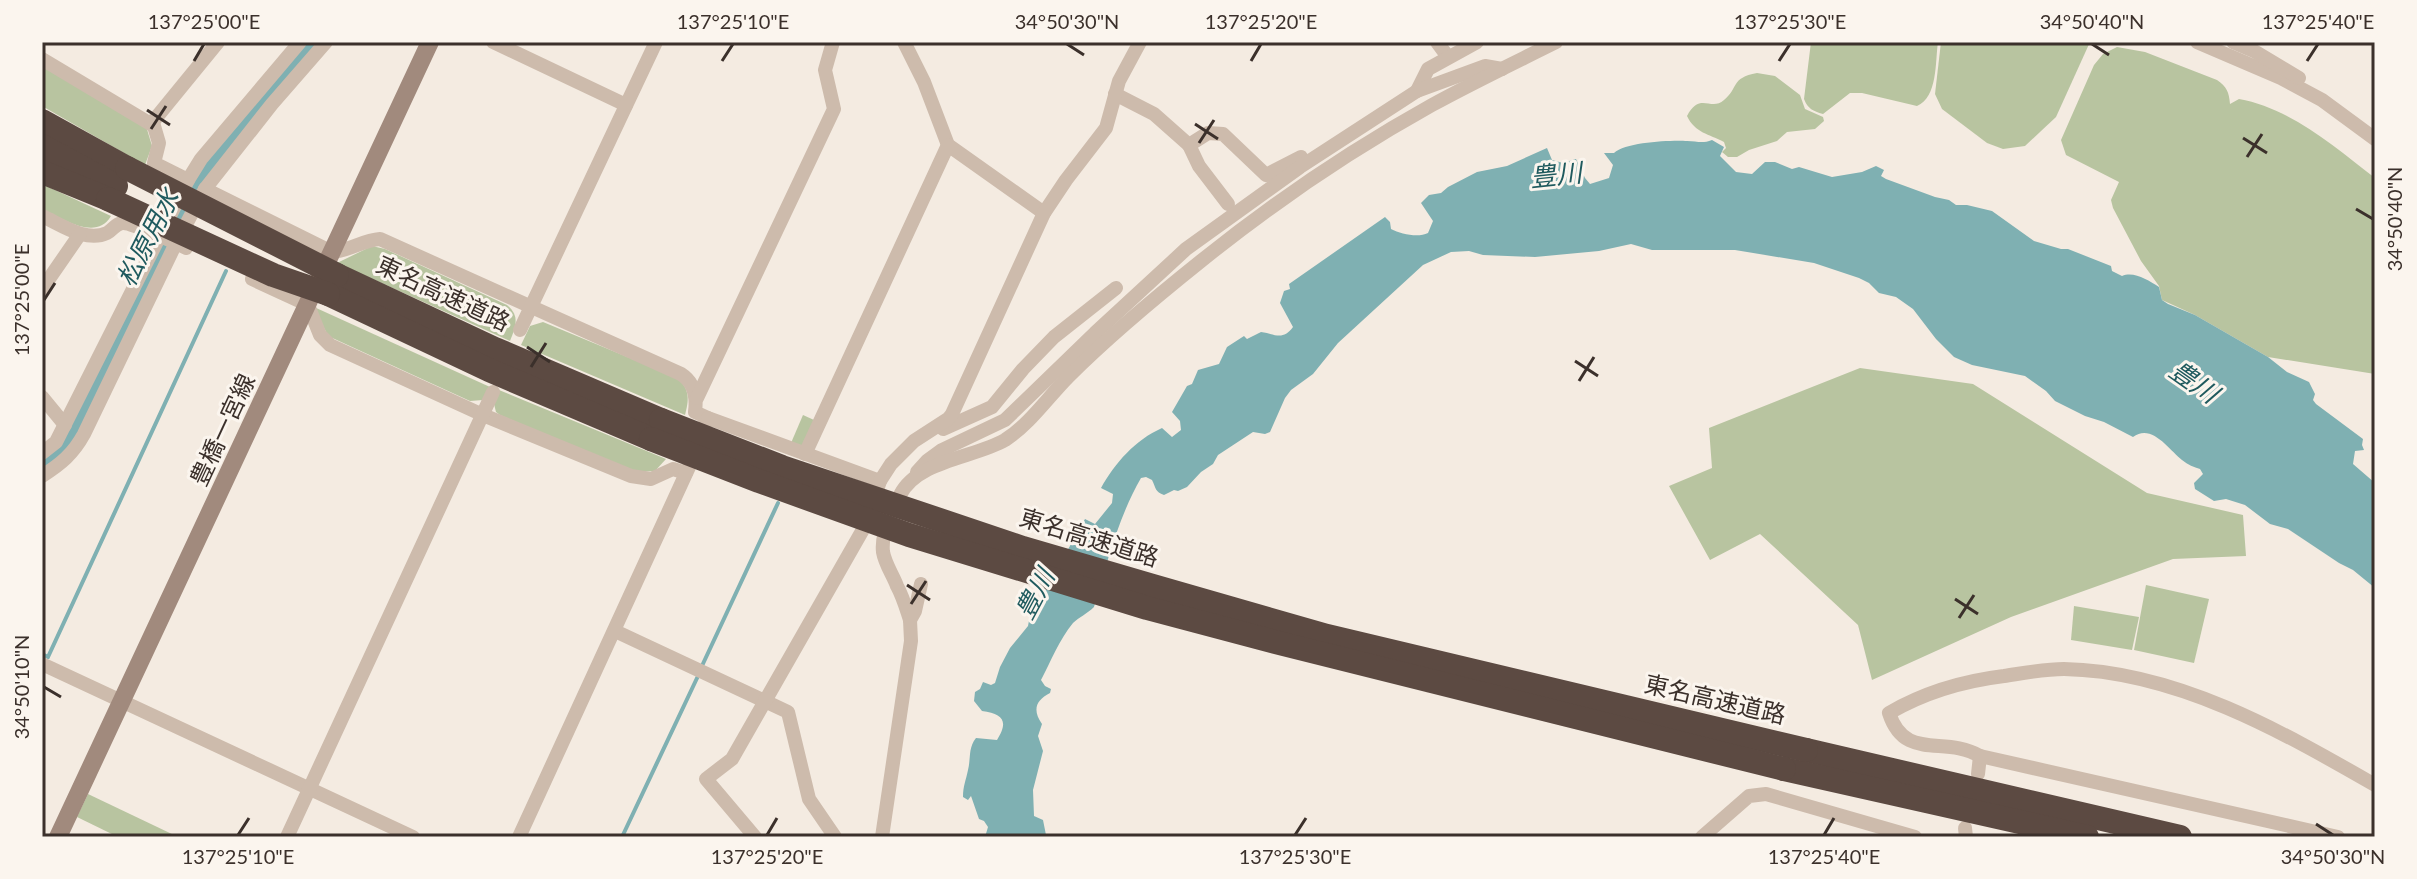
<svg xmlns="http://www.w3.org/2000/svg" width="2417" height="879" viewBox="0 0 2417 879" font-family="Lato,'Noto Sans JP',sans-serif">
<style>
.green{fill:#b8c4a0}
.water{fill:#7fb0b2}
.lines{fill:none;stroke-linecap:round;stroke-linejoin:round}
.stream{stroke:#7fb0b2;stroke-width:4}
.canal{stroke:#7fb0b2;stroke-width:12}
.minor{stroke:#cdbbac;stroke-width:14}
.secondary{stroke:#a18a7d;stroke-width:18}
.motorway{stroke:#5c4a42;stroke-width:24}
.motorway-bridge{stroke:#5c4a42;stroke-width:24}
.ticks{fill:none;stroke:#3b302b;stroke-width:3}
.labels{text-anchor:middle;stroke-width:6;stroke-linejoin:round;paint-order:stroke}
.street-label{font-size:24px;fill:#3b302b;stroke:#fbf5ee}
.water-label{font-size:26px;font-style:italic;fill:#1f5a5e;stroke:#fbf5ee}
.neatline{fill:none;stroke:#3b302b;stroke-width:3}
.ticks-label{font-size:20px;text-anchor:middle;fill:#3b302b}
</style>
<rect width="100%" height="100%" fill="#f4ebe1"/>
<!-- green -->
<g class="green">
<path d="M 1811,42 L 1938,42 C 1935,62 1938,97 1917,106 L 1862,93 L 1850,93 L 1823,114 C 1813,111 1808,109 1804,99 Z"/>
<polygon points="1941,42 2090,42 2056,117 2025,146 2003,149 1987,143 1942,109 1935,94"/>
<path d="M 2117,47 L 2145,52 L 2217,80 C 2227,87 2229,92 2230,104 L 2239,99 C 2290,108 2335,147 2375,178 L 2375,374 L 2268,357 L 2195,315 L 2162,300 L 2159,286 L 2141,261 L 2113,208 L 2111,200 L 2119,182 L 2066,155 L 2061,140 L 2094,65 L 2103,54 Z"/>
<polygon points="42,64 146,126 152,146 145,165 42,106"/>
<path d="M 1757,73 L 1775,76 L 1800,95 L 1805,109 L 1823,117 L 1824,121 L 1815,129 L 1787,132 L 1777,141 L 1749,150 L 1737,157 L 1728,157 L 1722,152 L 1726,148 L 1724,142 C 1709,134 1695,133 1687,116 C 1700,91 1711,112 1724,100 C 1739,88 1730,78 1757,73 Z"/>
<path d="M 42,184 L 111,216 C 96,242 62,218 42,209 Z"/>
<path d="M 372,246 L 385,249 L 507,305 C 520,316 516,326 510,341 L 337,263 Z"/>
<polygon points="314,307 490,387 483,400 470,401 328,336"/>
<path d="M 543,322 L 678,378 C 690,391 689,399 685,415 L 521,345 L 530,326 Z"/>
<polygon points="1860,368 1973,384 2147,493 2243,515 2246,556 2173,559 2011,617 1872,680 1858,625 1760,534 1710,560 1669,486 1712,468 1709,428"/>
<polygon points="499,390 666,459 655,471 635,472 500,415 496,412 494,404"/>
<polygon points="803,415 814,420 802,447 791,443"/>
<polygon points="2146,585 2209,599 2194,663 2134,650"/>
<polygon points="2074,606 2139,617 2132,650 2071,640"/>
<polygon points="88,794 174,835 173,837 118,837 77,817"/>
</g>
<!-- water -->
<path class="water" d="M 1712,140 L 1724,147 L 1720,156 L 1736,172 L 1752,174 L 1765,162 L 1775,162 L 1792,169 L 1799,167 L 1832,177 L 1862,172 L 1876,166 L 1884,170 L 1881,176 L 1886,179 L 1935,197 L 1949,200 L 1956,205 L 1967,205 L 1992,211 L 2034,241 L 2061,249 L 2068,249 L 2111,266 L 2112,271 L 2122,276 C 2134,271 2148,280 2159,287 L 2162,300 L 2168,304 L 2195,315 L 2268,357 L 2287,372 L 2309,382 L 2315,394 L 2313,400 L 2316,404 L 2363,439 L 2362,445 L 2364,450 L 2355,451 L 2353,464 L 2375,483 L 2375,588 L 2353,570 L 2339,563 L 2288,529 L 2270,524 L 2245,505 L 2226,499 L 2214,501 L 2195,489 L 2194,483 L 2203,474 L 2200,469 C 2194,467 2188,465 2182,460 C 2169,450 2152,423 2133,437 L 2104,422 L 2085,416 L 2055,401 L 2046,391 L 2025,376 L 1972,365 L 1954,357 L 1936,339 L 1913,309 L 1896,297 L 1879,293 L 1869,283 L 1859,278 L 1814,263 L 1735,250 L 1652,250 L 1631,244 L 1599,251 L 1535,257 L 1483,255 L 1469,251 L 1451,252 L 1423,265 L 1338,343 L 1313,374 L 1291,390 L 1285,398 L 1270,432 L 1265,434 L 1253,432 L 1218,455 L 1213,464 L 1201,472 L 1187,487 L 1178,491 L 1174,490 L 1164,495 C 1155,492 1156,488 1152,480 L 1146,477 L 1141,478 C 1118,518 1107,563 1094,607 C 1087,614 1079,617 1073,623 C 1059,640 1051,661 1041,680 L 1045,686 L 1051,689 L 1050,693 C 1036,700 1032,710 1042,724 L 1038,736 L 1043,751 L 1033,790 L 1034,816 L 1043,820 L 1046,835 L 1045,837 L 985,837 L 988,827 L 984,821 L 979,819 L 971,796 L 968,800 L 963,797 C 963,786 966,780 968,770 C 971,758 968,748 976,738 L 997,740 C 1009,721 1003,714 982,711 L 974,701 L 975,692 L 980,689 L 983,682 L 991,685 L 995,683 L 1000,667 L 1010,648 L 1028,626 L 1031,610 L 1042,596 L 1085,519 L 1095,524 L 1112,503 L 1113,494 L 1101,488 C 1115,463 1135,440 1162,428 L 1172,437 L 1181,430 L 1180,421 L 1172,412 L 1187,386 L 1192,384 L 1198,370 L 1219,364 L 1227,347 L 1244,336 L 1247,339 L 1261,332 C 1275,334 1283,341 1293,327 L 1280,303 L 1284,291 L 1290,289 L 1289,284 L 1385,217 L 1390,222 L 1391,229 C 1401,234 1418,238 1428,233 L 1433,221 L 1421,203 L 1429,195 L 1441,193 L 1448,187 L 1477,172 L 1507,166 L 1547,148 L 1552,160 L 1563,163 L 1576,159 L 1585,178 L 1590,184 L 1609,178 L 1613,165 L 1604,153 L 1614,153 C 1626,142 1671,140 1687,141 C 1697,141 1702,144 1712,140 Z"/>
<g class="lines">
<!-- stream -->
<g class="stream">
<polyline points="42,654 48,657 226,271"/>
<polyline points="701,668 778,503"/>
<polyline points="622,837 698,676"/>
</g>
<!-- canal -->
<polyline class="canal" points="42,467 61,454 67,444 192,193 211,163 314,42"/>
<!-- minor -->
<g class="minor">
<polyline points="493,42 626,105"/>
<polyline points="904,42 924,82 948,145 1044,213"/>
<polyline points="1437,42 1448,57"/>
<polyline points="2197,42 2281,78 2322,100 2375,139"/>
<polyline points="2233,42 2254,51 2299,78"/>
<polyline points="42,59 154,126 159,143 154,163 188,180"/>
<polyline points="1417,91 1428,69 1477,42"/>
<polyline points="1115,94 1154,114 1189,145 1208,133 1223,134 1266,175 1301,157"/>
<polyline points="151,124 218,42"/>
<polyline points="1189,145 1199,166 1228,204"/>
<path d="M 205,189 L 332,252 C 349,251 363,240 380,239 L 681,374 C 695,383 697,397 695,412 L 708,418 L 705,424"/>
<path d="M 42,216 C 60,224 86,243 107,233 C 113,230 115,224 122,223 C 130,222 177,243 186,248"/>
<polyline points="252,279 308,305 320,335 330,345 483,415 631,476 651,479 673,469 686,473"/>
<polyline points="42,289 80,234"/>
<polyline points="520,330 656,42"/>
<polyline points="42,397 65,425"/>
<polyline points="697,398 834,109 825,70 833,42"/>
<polyline points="708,418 880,481"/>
<polyline points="943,429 992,407 1023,369 1054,337 1116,288"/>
<polyline points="42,453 56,442 188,180 201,159 300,42"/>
<polyline points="805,454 948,145"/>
<polyline points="917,472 927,461 942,450 1005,420 1095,333 1186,249 1300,167 1417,91 1485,66 1502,69"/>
<path d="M 42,476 C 61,464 73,454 84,434 L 176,243 L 205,189 L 272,104 L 326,42"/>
<path d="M 910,620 C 906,608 903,597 897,586 C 893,575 885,564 883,552 C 881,535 892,510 900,495 C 918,460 974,458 1005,440 C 1030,424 1048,397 1069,376 C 1110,335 1156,297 1201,261 C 1273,203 1351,150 1432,105 C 1472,83 1514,63 1556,42"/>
<polyline points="615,631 788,712 809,799 835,837"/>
<polyline points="42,664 413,837"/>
<polyline points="1978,774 1980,756"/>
<polyline points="1965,828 1966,837"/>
<polyline points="287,837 493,392"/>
<polyline points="519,837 689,467"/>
<polyline points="755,837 706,779 732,759 865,526 880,481 891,464 914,441 948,419 952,414 1044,213 1066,180 1106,128 1119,81 1140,42"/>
<polyline points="882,837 911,641 910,620 915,611 921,584"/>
<polyline points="1702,837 1749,796 1766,794 1915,837"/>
<path d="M 2338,837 L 1980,756 C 1944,735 1905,762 1889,713 C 1925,692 1963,681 2004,676 C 2024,673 2045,669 2064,669 C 2176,671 2281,731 2375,785"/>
</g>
<!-- secondary -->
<polyline class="secondary" points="58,837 430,42"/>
<!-- motorway -->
<g class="motorway">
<polyline points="42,121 127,168"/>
<polyline points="42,146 116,186"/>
<polyline points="42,172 108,199"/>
<polyline points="337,275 495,349 661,420"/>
<polyline points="328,294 489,370 651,439"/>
<polyline points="1806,750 2180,837"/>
<polyline points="1784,769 2087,837"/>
</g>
<!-- motorway-bridge -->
<g class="motorway-bridge">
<polyline points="127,168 337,275"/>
<polyline points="108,199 273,275 328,294"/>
<polyline points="661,420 782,467 1023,548 1153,586 1327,636 1806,750"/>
<polyline points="651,439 759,481 909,535 1147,608 1283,644 1784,769"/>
</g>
</g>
<!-- ticks -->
<path class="ticks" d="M 1067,44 L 1084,55M 2092,44 L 2109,55M 194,61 L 204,44M 722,61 L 733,44M 1251,61 L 1261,44M 1779,61 L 1790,44M 2307,61 L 2318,44M 147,110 L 170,125M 1195,124 L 1218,139M 151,129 L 166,106M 2243,138 L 2267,153M 1199,143 L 1214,120M 2247,157 L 2262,134M 2356,209 L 2373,219M 44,300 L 55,283M 527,347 L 550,362M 1575,361 L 1598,376M 531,367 L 546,343M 1579,381 L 1594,357M 907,585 L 930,600M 1955,599 L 1978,614M 911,604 L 926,581M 1959,618 L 1974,595M 44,687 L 61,697M 2316,824 L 2333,835M 238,835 L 249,818M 767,835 L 777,818M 1295,835 L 1306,818M 1824,835 L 1834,818"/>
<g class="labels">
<!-- street labels -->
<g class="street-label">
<text transform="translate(443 294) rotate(25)" y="8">東名高速道路</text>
<text transform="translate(223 430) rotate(-65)" y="8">豊橋一宮線</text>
<text transform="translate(1089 538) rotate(17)" y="8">東名高速道路</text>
<text transform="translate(1715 700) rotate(13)" y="8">東名高速道路</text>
</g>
<!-- water labels -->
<g class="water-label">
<text transform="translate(1556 175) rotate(-6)" y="9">豊川</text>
<text transform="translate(148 238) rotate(-63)" y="9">松原用水</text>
<text transform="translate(2194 382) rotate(35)" y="9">豊川</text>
<text transform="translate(1035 594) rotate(-62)" y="9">豊川</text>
</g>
</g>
<!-- border -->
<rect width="2417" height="879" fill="none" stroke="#fbf5ee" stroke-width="88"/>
<rect x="44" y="44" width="2329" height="791" class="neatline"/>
<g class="ticks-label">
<text x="204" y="29">137°25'00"E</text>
<text x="733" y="29">137°25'10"E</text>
<text x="1067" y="29">34°50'30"N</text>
<text x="1261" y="29">137°25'20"E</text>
<text x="1790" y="29">137°25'30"E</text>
<text x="2092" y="29">34°50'40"N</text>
<text x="2318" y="29">137°25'40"E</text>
<text transform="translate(2395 219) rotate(-90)" y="7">34°50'40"N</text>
<text transform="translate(22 300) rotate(-90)" y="7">137°25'00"E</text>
<text transform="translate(22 687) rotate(-90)" y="7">34°50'10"N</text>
<text x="238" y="864">137°25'10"E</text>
<text x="767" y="864">137°25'20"E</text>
<text x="1295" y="864">137°25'30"E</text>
<text x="1824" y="864">137°25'40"E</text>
<text x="2333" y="864">34°50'30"N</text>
</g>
</svg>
